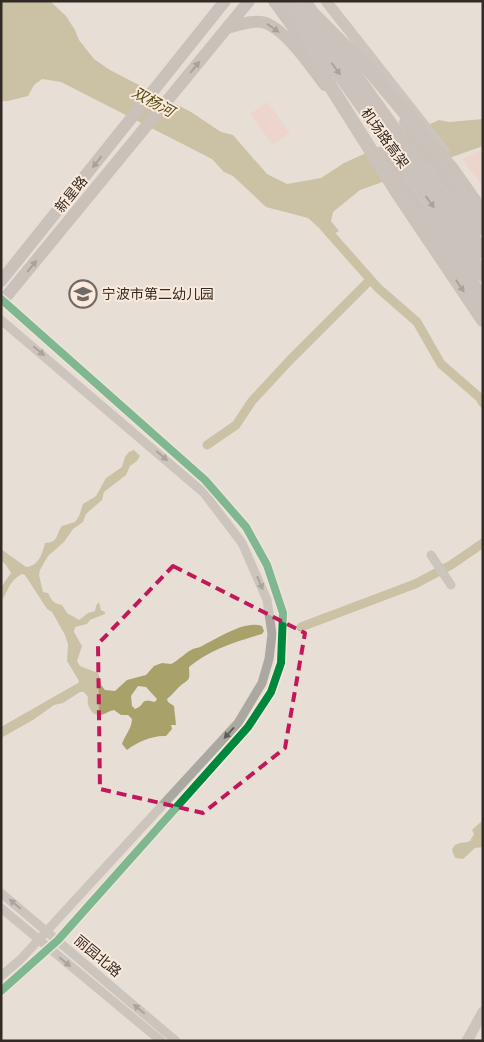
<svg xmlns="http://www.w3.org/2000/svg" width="484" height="1042" viewBox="0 0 484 1042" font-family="'Crimson Pro','Noto Sans SC',serif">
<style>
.green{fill:#f4cbc3}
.water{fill:#a9a16a;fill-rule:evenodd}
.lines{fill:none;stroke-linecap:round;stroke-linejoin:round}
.canal{stroke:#a9a16a;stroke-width:9}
.minor{stroke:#aba7a1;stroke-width:9}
.secondary{stroke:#aba69f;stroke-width:11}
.primary{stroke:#a49e99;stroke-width:12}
.trunk{stroke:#a8a19c;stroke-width:14}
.trunk-bridge{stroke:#a8a19c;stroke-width:14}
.cycleway-casing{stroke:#fbeadb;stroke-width:11}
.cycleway{stroke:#00873e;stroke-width:8}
.oneway{fill:#5f5853}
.oneway2{fill:#615a55}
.oneway3{fill:#625c57}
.marked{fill:none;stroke:#c2185b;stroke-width:4;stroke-dasharray:10 6;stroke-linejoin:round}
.labels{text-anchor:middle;stroke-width:4;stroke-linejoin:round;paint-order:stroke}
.street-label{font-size:14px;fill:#312a25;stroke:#fbeadb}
.poi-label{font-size:14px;fill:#312a25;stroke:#fbeadb;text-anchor:start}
.water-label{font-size:15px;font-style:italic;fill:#544e15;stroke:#fbeadb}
</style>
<rect width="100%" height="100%" fill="#e7ded5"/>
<!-- green -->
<g class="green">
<polygon points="267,102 290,133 273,145 250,114"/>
<polygon points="483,149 483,187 462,159"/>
</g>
<!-- water -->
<g class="water">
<polygon points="1,1 51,2 66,16 75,30 79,40 94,59 110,70 191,112 221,132 233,135 267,174 287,184 321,178 344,163 439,120 449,122 483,119 483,146 360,190 333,212 331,221 339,231 329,237 308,218 266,207 233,176 224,172 212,159 61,82 42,79 34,85 28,96 8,101 1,101"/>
<path d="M 134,450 L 140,456 L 137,461 L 130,466 L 126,475 L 104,492 L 102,500 L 86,514 L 83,522 L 73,529 L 64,542 L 48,556 L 40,570 L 39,575 L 43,592 L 48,593 C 52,601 53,603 62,605 L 67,613 L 79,620 L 88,613 L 95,611 L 96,606 L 99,602 L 101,610 L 105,612 L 105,614 L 90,620 L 87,624 L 75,627 L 74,632 L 82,646 L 77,661 L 80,666 L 98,673 L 101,685 L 105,690 L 115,691 L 127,680 L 146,675 L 154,666 L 162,663 L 171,664 C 179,660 184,654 191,650 C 194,648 199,648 202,646 C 218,638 245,620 262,626 L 264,631 L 262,634 C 237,641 209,650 189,667 C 190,683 189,678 179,687 C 174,692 172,695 167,699 L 168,702 L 174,706 L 176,725 L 171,725 L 172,729 L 166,736 C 153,735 137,742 127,750 L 122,744 C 125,735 132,728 132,719 L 128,715 L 121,715 L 114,710 C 109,711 105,714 101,715 C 92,717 86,705 88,697 L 84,692 L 80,692 L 63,703 L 54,705 L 33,720 L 1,738 L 1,727 L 78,683 L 79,681 L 67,661 L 68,644 L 65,635 L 52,612 L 47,609 L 25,575 L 22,574 C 9,581 8,591 1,602 L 2,586 L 11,573 L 6,565 L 1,560 L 1,549 L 26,567 C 39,566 42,554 45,543 C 59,542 55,536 62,526 L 75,522 L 79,516 L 83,504 L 96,496 L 106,478 L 122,467 L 125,457 L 129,452 ZM 138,686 L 146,687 L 157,699 L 155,702 C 138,698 147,705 135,709 L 132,706 L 131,696 Z"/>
<path d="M 483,820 L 483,847 L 475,848 L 463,859 L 455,858 L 452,850 C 455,841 463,844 470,841 L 474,834 L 472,830 Z"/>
</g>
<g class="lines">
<!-- canal -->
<g class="canal">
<polyline points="324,227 378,288 417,322 441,364 479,397 483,403"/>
<polyline points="207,445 236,425 252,401 290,360 370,280"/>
<polyline points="301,627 415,584 451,565 483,543"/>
</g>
<!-- minor -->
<g class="minor">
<polyline points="1,299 205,480 246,527 267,565 283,613 281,663 271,692 248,727 58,940 1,991"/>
<polyline points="1,320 204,493 242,543 267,600 272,634 269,659 262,683 238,723 20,960 1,976"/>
<polyline points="431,555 451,585"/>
<polyline points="1,893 176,1041"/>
<polyline points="1,908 161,1041"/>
</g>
<!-- secondary -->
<g class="secondary">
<polyline points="326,1 444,151"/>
<polyline points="467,1041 483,1012"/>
</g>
<!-- primary -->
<g class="primary">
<polyline points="274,1 311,52"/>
<path d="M 227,28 C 239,25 254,19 266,23 C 288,32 311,67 325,85"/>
<polyline points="405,122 457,194"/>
<polyline points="380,153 424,215"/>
<polyline points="1,281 225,1"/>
<polyline points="1,303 249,1"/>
</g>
<!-- trunk -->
<g class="trunk">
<polyline points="287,1 483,275"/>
<polyline points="304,1 330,40 483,252"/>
<polyline points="457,194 483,229"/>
<polyline points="424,215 483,299"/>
</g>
<!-- trunk-bridge -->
<g class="trunk-bridge">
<polyline points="311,12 369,70 452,169 483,213"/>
<polyline points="301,20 324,76 399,195 483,320"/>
</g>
<!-- cycleway casing -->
<g class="cycleway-casing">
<polyline id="cycleway" points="1,299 205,480 246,527 267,565 283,613 281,663 271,692 248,727 58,940 1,991"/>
</g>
<!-- cycleway -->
<use href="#cycleway" class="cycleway"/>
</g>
<!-- one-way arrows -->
<defs><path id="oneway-solid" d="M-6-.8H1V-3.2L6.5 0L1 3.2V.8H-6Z" transform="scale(1.25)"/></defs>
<g class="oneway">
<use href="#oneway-solid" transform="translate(273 28) rotate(35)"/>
<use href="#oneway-solid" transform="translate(195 67) rotate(-51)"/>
<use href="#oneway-solid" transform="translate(97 162) rotate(129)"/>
<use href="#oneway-solid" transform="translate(32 266) rotate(-51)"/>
</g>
<g class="oneway2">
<use href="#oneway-solid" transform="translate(336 69) rotate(54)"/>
<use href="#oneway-solid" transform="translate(430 202) rotate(54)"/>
<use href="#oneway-solid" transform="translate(460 286) rotate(56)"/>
</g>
<g class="oneway3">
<use href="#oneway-solid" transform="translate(39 351) rotate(40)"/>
<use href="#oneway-solid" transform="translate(162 456) rotate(41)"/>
<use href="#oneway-solid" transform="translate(260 583) rotate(67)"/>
<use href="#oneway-solid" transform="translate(229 733) rotate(132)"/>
<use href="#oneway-solid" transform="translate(15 904) rotate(-140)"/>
<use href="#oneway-solid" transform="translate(65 962) rotate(39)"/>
<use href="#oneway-solid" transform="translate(139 1009) rotate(-140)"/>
</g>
<!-- marked area -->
<path d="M0 0H484V1042H0ZM 173,566 L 305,633 L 285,748 L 203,813 L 100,789 L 98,644 Z" fill="#e7ded5" fill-opacity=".55" fill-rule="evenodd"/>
<path class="marked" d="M 173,566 L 305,633 L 285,748 L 203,813 L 100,789 L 98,644 Z"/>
<!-- icons -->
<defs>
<g id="school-ring" transform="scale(1.4375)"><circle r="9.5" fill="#fbeadb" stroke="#716963" stroke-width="1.5"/><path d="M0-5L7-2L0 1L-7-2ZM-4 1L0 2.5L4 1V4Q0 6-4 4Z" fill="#716963"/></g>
</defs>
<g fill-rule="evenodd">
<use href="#school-ring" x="83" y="294"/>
</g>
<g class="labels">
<!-- street labels -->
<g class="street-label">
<text transform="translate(385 138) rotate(54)" y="5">机场路高架</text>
<text transform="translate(71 194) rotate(-51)" y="5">新星路</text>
<text transform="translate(98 956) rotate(40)" y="5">丽园北路</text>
</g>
<!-- poi labels -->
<g class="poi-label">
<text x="102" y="299">宁波市第二幼儿园</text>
</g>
<!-- water labels -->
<g class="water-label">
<text transform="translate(153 102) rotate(29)" y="5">双杨河</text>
</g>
</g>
<!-- border -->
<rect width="484" height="1042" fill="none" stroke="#312a25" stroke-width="5"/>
</svg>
